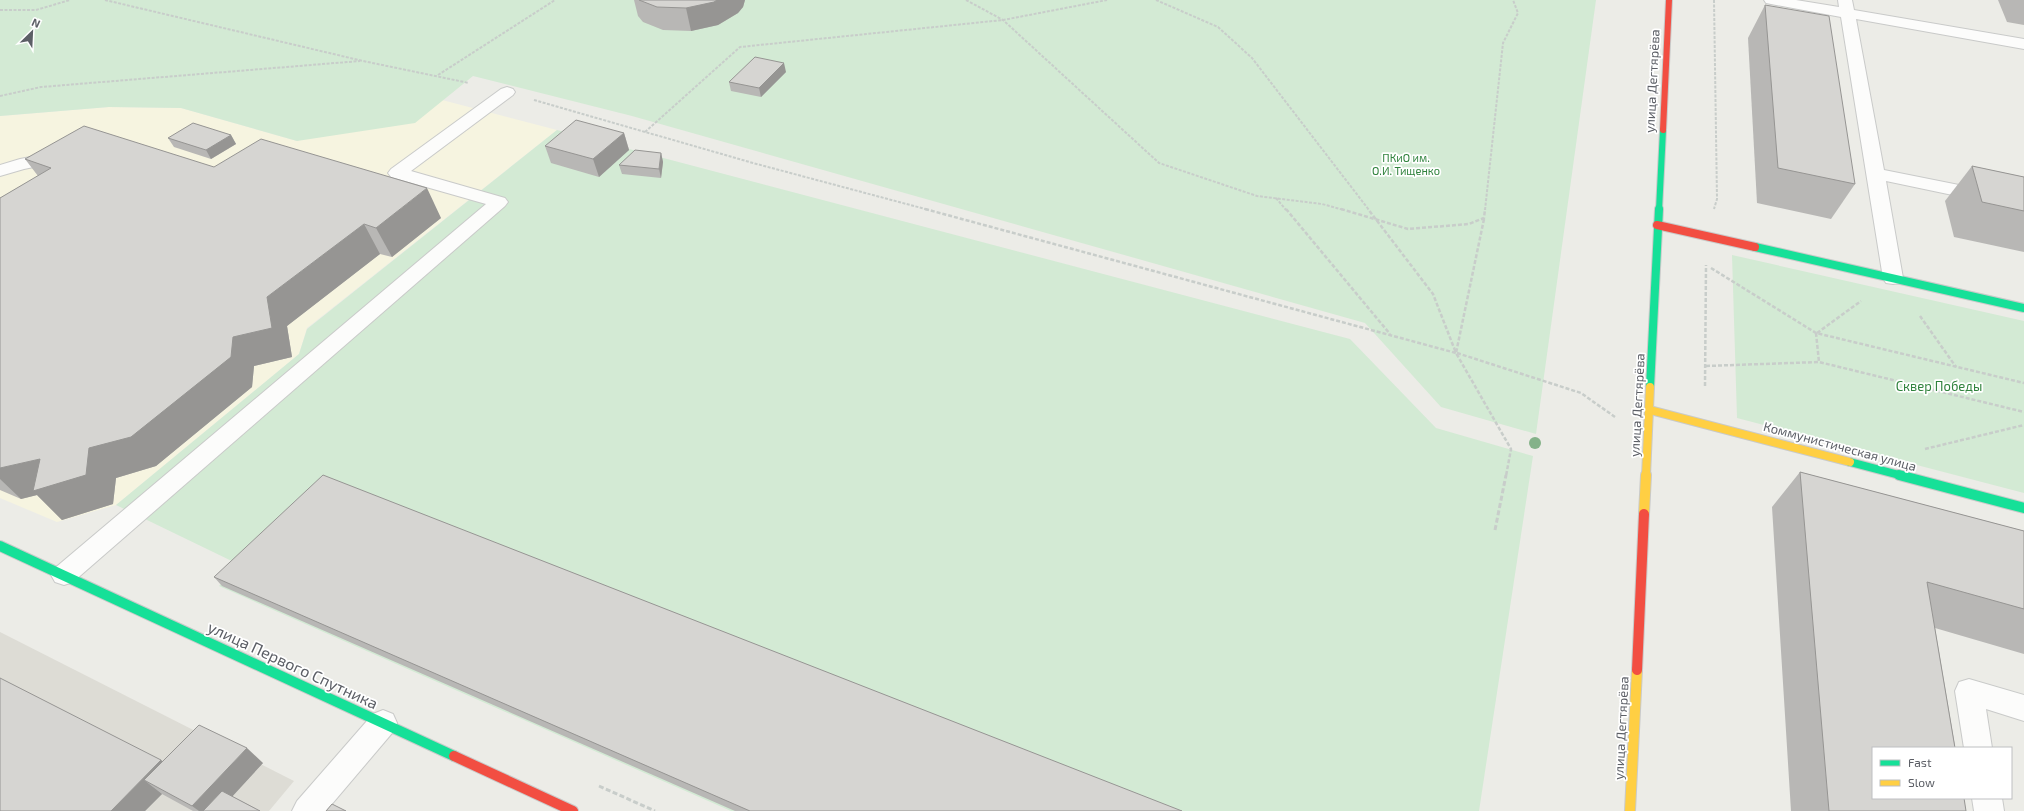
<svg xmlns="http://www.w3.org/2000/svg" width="2024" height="811" viewBox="0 0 2024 811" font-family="'Exo 2',sans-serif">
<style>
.commercial{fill:#f6f4e0}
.education{fill:#dddcd5}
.green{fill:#d3ead4}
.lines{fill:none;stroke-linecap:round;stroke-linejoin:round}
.lane-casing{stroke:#c9cac9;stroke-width:2}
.fast-far2-casing{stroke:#c9cac9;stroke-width:8}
.fast-far1-casing{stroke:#c9cac9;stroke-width:10}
.fast-casing{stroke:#c9cac9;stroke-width:12}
.slow-far1-casing{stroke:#c9cac9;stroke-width:10}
.slow-casing{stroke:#c9cac9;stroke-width:12}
.jam-far2-casing{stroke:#c9cac9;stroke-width:8}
.jam-far1-casing{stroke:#c9cac9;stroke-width:10}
.jam-casing{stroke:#c9cac9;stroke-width:12}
.path-far2{stroke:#c8cdca;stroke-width:2;stroke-dasharray:3 1.5;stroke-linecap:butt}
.path-far1{stroke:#c8cdca;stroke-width:2.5;stroke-dasharray:4 2;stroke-linecap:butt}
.path{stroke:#c8cdca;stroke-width:3;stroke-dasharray:5 2.5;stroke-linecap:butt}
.lane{fill:#fcfcfb;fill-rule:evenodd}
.fast-far2{stroke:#16e098;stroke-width:6}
.fast-far1{stroke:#16e098;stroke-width:8}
.fast{stroke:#16e098;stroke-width:10}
.slow-far1{stroke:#ffcf43;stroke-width:8}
.slow{stroke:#ffcf43;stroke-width:10}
.jam-far2{stroke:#f24e42;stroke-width:6}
.jam-far1{stroke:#f24e42;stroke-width:8}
.jam{stroke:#f24e42;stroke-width:10}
.tree{fill:#84b289}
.wall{fill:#b8b7b5}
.shaded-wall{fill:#969593}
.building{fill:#d6d5d2;stroke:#969593}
.labels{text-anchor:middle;stroke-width:3.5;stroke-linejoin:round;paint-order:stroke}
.far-park-label{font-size:11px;fill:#2f823c;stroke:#fff}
.street-label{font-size:13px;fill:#5c5f66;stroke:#fff}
.park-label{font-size:13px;fill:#2f823c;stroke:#fff}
.near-street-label{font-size:16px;fill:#5c5f66;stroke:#fff}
</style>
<rect width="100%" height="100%" fill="#ecece7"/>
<!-- commercial -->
<polygon class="commercial" points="423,95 557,130 307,328 299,354 116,505 57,522 0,498 0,116 109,107 181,108 297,141"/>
<!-- education -->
<polygon class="education" points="0,632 294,781 269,811 0,811"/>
<!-- green -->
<g class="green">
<polygon points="0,0 1596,0 1536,434 1441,407 1365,323 632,116 473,76 415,123 297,141 181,108 109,107 0,116"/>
<polygon points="557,130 1350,339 1436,428 1533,456 1479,811 731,811 219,586 240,565 116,505 299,354 307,329"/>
<polygon points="1732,255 2024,321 2024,493 1737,418"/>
</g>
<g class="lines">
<!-- lane casing -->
<g class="lane-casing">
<g id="lane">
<polygon points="1764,0 1796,0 1839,7 1838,0 1852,0 1854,10 2024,39 2024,49 1856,19 1884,170 2024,198 2024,210 1886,181 1903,278 1900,283 1893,284 1886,283 1883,278 1841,17 1771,4 1766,3"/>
<polygon points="507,87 513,89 515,92 513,95 411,171 505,198 508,202 505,206 73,582 64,585 55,582 51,575 55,568 486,204 391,177 388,173 391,169 501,89"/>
<polygon points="57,152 63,153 66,157 63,161 24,169 0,176 0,165 20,159"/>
<polygon points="1969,679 2024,695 2024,721 1986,709 1992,748 1964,748 1955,691 1959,682"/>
<polygon points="383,710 393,714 397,723 393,732 326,811 292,811 297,801 373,714"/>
<polygon points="1972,798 2002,798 2004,811 1974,811"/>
</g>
</g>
<!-- fast-far2 casing -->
<g class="fast-far2-casing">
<polyline id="fast-far2" points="1659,210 1663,130"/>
</g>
<!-- fast-far1 casing -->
<g class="fast-far1-casing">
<g id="fast-far1">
<polyline points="1755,247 2024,308"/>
<polyline points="1650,387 1659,209"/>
<polyline points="1850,462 1903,476"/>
</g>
</g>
<!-- fast casing -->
<g class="fast-casing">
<g id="fast">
<polyline points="1899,475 2024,508"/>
<polyline points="0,546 454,756"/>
</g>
</g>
<!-- slow-far1 casing -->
<g class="slow-far1-casing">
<g id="slow-far1">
<polyline points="1650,410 1850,462"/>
<polyline points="1646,476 1650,387"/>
</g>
</g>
<!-- slow casing -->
<g class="slow-casing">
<g id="slow">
<polyline points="1644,514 1646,475"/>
<polyline points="1630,811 1637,670"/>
</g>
</g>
<!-- jam-far2 casing -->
<g class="jam-far2-casing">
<polyline id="jam-far2" points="1663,130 1669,0"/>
</g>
<!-- jam-far1 casing -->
<g class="jam-far1-casing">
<polyline id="jam-far1" points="1657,225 1755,247"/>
</g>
<!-- jam casing -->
<g class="jam-casing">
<g id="jam">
<polyline points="1637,670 1644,514"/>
<polyline points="454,756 573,811"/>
</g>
</g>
<!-- path-far2 -->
<g class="path-far2">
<polyline points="105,0 363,61 469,83"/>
<polyline points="966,0 1003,20 1159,163 1257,196 1322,204 1344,210"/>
<polyline points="1156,0 1218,27 1252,58 1369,210"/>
<polyline points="1714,0 1717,199 1714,209"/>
<polyline points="0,10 36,10 70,0"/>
<polyline points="438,75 555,0"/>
<polyline points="0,96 41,87 360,61"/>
<polyline points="534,100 753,163 929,210"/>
<polyline points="645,132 740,47 1003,20 1107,0"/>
<polyline points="1276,198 1286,210"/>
<polyline points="1485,210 1503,43 1518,13 1513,0"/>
</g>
<!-- path-far1 -->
<g class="path-far1">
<polyline points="925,209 1456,353 1433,294 1368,209"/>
<polyline points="1286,209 1390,334"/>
<polyline points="1341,209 1408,229 1469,224 1484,218 1485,209"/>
<polyline points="1484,219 1456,353 1511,449 1506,476"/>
<polyline points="1711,268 1816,333 2024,383"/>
<polyline points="1920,316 1956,367"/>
<polyline points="1816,333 1819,362"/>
<polyline points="1817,333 1861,301"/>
<polyline points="1457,353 1581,393 1615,417"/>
<polyline points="1706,366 1819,362 2024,412"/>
<polyline points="1705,386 1706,265"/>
<polyline points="1925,449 2024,425"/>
</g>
<!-- path -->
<g class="path">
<polyline points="1495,530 1506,475"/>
<polyline points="599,786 655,811"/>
</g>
<!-- lane -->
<use href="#lane" class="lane"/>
<!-- fast-far2 -->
<use href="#fast-far2" class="fast-far2"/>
<!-- fast-far1 -->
<use href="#fast-far1" class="fast-far1"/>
<!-- fast -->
<use href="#fast" class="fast"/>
<!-- slow-far1 -->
<use href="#slow-far1" class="slow-far1"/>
<!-- slow -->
<use href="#slow" class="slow"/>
<!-- jam-far2 -->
<use href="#jam-far2" class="jam-far2"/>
<!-- jam-far1 -->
<use href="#jam-far1" class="jam-far1"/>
<!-- jam -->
<use href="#jam" class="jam"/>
</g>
<!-- trees -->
<circle class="tree" cx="1535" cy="443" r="6"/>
<!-- wall -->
<g class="wall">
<polygon points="634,0 745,0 743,7 738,13 718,25 691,31 663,30 643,22 638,16"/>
<polygon points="1998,0 2024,0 2024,25 2007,22"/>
<polygon points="1765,5 1855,184 1831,219 1757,203 1748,38"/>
<polygon points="786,72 761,97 731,91 729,82"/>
<polygon points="624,133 629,150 599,177 551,163 545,146"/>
<polygon points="231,135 236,144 211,159 174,147 168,138"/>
<polygon points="661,153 663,162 661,178 622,174 619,165"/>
<polygon points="25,159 214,167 441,218 392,257 380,254 287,326 292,357 254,366 252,387 156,466 116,478 113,504 62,520 37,495 21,499 0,490 0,198 38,176"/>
<polygon points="1972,166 2024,177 2024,252 1954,237 1945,201"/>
<polygon points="1800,472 2024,531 2024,654 1935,628 1966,811 1791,811 1772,507"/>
<polygon points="214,577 1182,811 735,811 222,586"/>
<polygon points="161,760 162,761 263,763 232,796 260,811 193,811 162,794 145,811 0,811"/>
</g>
<!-- shaded-wall -->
<g class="shaded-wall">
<polygon points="717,0 745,0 743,7 738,13 718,25 691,31 686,8"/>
<polygon points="784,63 786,72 761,97 759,88"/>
<polygon points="624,133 629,150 599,177 593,159"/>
<polygon points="231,135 236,144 211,159 206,150"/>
<polygon points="661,153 663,162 661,178 659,169"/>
<polygon points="427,188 441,218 392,257 376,228"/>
<polygon points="364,224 380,254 287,326 292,357 254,366 252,387 156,466 116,478 113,504 62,520 37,495 21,499 0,479 0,468 89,448 233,337 267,297"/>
<polygon points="247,748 263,763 219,811 199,811 192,806"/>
<polygon points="161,760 180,775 144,780 162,794 145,811 111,811"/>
</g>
<!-- building -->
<g class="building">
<polygon points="639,0 717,0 714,2 686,8 657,7"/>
<polygon points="1765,5 1829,16 1855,184 1778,168"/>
<polygon points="755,57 784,63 759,88 729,82"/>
<polygon points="576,120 624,133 593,159 545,146"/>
<polygon points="193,123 231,135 206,150 168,138"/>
<polygon points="84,126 214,167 261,139 427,188 376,228 364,224 267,297 272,328 233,337 231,357 131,437 89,448 86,475 33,491 40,459 0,468 0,198 51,168 25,159"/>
<polygon points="635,150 661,153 659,169 619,165"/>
<polygon points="1972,166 2024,177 2024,211 1982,202"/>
<polygon points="1800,472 2024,531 2024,609 1927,582 1955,748 1873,748 1873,798 1964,798 1966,811 1829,811"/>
<polygon points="323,475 1182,811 750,811 214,577"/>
<polygon points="0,678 161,760 111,811 0,811"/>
<polygon points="199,725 247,748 192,806 144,780"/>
<polygon points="222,791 260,811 203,811"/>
<polygon points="332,804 346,811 326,811"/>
</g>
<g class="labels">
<!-- far-park labels -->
<g class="far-park-label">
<text x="1406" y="162">ПКиО им.<tspan x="1406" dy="13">О.И. Тищенко</tspan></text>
</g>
<!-- street labels -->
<g class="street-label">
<text transform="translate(1652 81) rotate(-87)" y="5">улица Дегтярёва</text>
<text transform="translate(1637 405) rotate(-87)" y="5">улица Дегтярёва</text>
<text transform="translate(1840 446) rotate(15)" y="5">Коммунистическая улица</text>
<text transform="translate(1621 728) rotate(-87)" y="5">улица Дегтярёва</text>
</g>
<!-- park labels -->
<g class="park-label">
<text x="1939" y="391">Сквер Победы</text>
</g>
<!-- near-street labels -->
<g class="near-street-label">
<text transform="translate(293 665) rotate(25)" y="6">улица Первого Спутника</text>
</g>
</g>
<!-- legend -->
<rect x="1872" y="747" width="140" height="52" fill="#ffffff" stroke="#bebfc2"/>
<rect x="1880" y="760" width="20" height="6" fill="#16e098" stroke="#bebfc2"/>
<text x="1908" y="767" font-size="12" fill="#5c5f66">Fast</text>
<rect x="1880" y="780" width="20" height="6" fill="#ffcf43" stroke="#bebfc2"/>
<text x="1908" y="787" font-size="12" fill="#5c5f66">Slow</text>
<!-- north arrow -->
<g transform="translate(32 32) rotate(24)" stroke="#ffffff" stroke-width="3" paint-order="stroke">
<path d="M0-3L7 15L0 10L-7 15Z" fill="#5c5f66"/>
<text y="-6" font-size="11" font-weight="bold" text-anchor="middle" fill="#5c5f66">N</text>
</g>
</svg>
